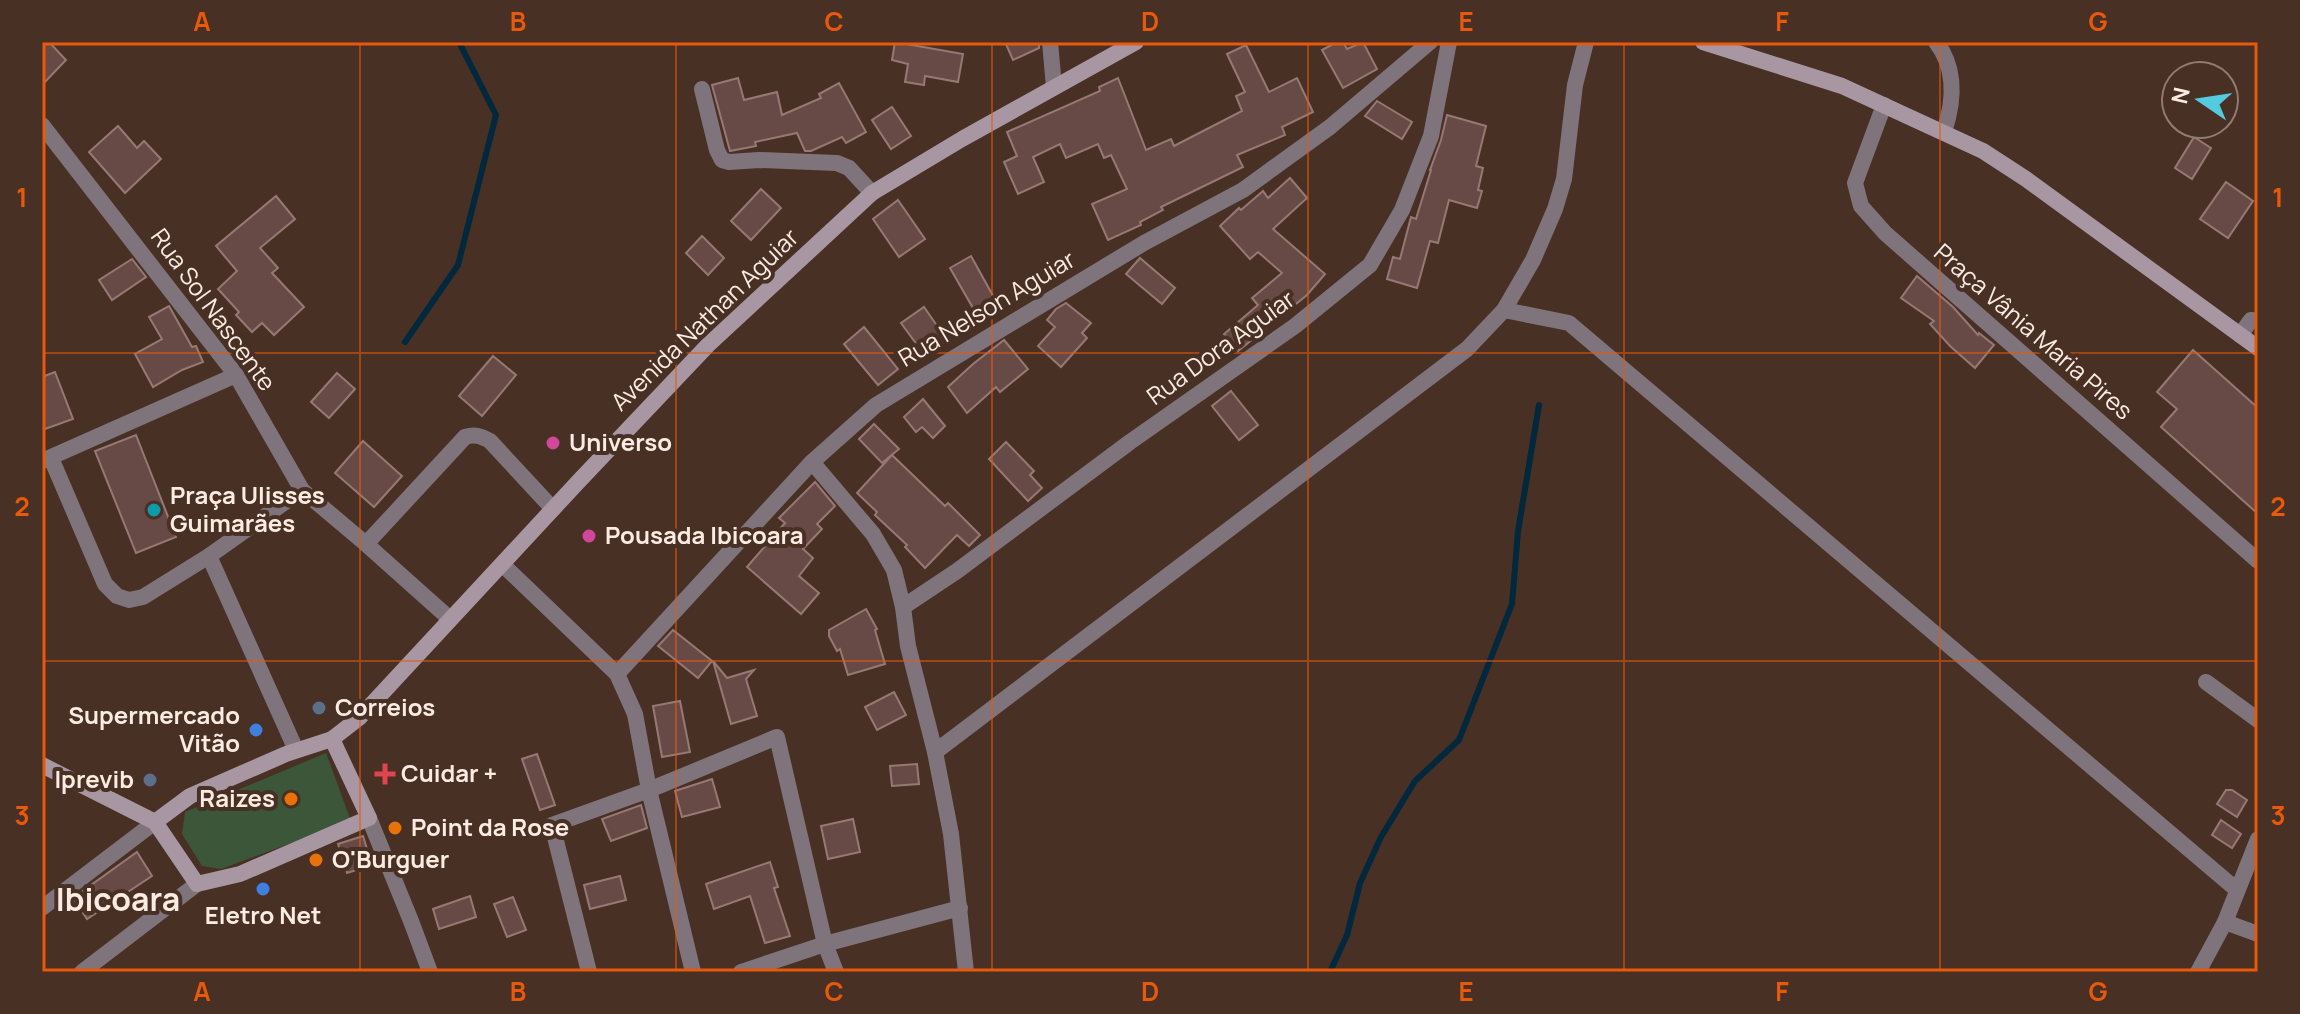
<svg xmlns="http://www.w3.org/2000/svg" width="2300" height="1014" viewBox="0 0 2300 1014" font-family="Manrope,sans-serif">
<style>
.green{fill:#3c563a}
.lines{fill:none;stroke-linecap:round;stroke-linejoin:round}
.stream{stroke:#01283c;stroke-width:6}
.building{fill:#674946;stroke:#987874;stroke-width:2}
.minor{stroke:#7f747c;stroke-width:16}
.tertiary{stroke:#7f747c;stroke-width:16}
.secondary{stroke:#a896a2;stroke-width:16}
.grid{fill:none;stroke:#e8590c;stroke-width:2;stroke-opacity:0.55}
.hotel-dot{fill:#d1479c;stroke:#483024;stroke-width:3}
.culture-dot{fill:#0f9aa8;stroke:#483024;stroke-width:3}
.service-dot{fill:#5c6f8a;stroke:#483024;stroke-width:3}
.shop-dot{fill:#3f7fe0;stroke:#483024;stroke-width:3}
.health-dot{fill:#e0444e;stroke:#483024;stroke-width:3}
.food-dot{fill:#e8710a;stroke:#483024;stroke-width:3}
.labels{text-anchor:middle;stroke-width:8;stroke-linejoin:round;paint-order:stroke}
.street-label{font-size:24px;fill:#fbebe3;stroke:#483024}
.poi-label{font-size:24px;font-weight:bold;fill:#fbebe3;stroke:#483024;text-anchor:start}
.district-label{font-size:32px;font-weight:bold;fill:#fbebe3;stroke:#483024}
.neatline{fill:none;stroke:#e8590c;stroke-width:3}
.grid-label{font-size:26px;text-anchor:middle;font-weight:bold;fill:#e8590c}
</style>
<rect width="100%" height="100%" fill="#483024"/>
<!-- green -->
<polygon class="green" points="326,753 351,821 221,869 202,866 182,834 185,812"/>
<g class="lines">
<!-- stream -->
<g class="stream">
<polyline points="405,342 458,265 496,115 459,42"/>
<polyline points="1330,972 1347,935 1360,883 1381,837 1415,781 1459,740 1512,604 1518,531 1539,405"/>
</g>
</g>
<!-- building -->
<g class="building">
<polygon points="42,42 49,42 66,60 42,85"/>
<polygon points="895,42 963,54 958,82 925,76 924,85 905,82 908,64 892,60"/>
<polygon points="1005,42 1039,42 1039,48 1013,60"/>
<polygon points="1337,42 1343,42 1347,49 1363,42 1377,69 1343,88 1322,50"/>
<polygon points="1246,45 1269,92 1297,78 1313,112 1282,127 1285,135 1237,155 1243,167 1161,207 1163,210 1140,222 1141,225 1108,240 1092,204 1127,189 1111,155 1104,158 1098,144 1066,158 1060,144 1033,157 1044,182 1018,194 1004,162 1017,156 1007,132 1100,91 1099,87 1118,78 1146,150 1171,139 1174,146 1242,111 1236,96 1245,92 1227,54"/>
<polygon points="738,78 744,100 777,92 782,115 821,98 819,94 839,83 866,132 846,143 842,137 811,151 805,151 797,133 755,142 756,146 730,151 712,85"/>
<polygon points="1377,101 1412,122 1402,139 1365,116"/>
<polygon points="892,107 911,136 891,149 872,120"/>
<polygon points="1447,115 1486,126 1476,166 1483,168 1478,190 1482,191 1477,208 1449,200 1438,243 1430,241 1417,288 1387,279 1393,257 1400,259 1411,217 1416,219 1431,170 1430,170 1441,140"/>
<polygon points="118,126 137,148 144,141 161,159 125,193 89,152"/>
<polygon points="2194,137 2211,148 2192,179 2175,168"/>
<polygon points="1290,178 1307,198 1273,229 1325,274 1307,295 1238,351 1224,334 1258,305 1252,298 1282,273 1258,252 1250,259 1220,226 1239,208 1241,210 1263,191 1268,198"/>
<polygon points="2226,182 2253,201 2228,238 2200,219"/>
<polygon points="761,189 781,208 751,240 731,221"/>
<polygon points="276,196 295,219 260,248 278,268 272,273 304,307 274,335 262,323 252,332 236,315 239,312 218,289 237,271 216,246"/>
<polygon points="898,200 925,239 899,257 873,219"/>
<polygon points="702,236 724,258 708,275 686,253"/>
<polygon points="971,256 997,303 977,315 950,268"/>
<polygon points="1140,258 1175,288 1162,304 1126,274"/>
<polygon points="132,259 146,277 112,300 99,280"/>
<polygon points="1917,276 1953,307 1978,335 1979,333 1994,345 1975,368 1950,346 1930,324 1934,321 1901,298"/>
<polygon points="1066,303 1091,323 1082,333 1087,338 1061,367 1038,346 1055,327 1047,320 1056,309"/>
<polygon points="169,306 192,347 196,346 203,362 182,370 153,387 135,354 162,339 149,317"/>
<polygon points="924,307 947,340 926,357 901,323"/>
<polygon points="864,327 898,369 878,385 844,344"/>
<polygon points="1004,340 1028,369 1000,392 996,387 967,413 948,387 973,364"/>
<polygon points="2193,350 2258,408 2258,514 2161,427 2177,409 2157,392"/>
<polygon points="493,356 516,375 482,416 459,396"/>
<polygon points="55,372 73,419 42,430 42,377"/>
<polygon points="337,373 355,389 329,418 311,402"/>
<polygon points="1231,391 1258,425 1239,440 1212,406"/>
<polygon points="923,399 945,426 933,438 922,427 916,432 904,417"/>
<polygon points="874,424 899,449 882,463 859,439"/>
<polygon points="136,435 176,537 136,553 95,451"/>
<polygon points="363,441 402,476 374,507 335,473"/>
<polygon points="1006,442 1034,471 1030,475 1042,488 1028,501 989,459"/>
<polygon points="892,455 945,506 948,503 980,535 969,546 957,535 925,568 905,547 907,545 875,515 877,512 857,493"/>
<polygon points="815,482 835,506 817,524 822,529 803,549 813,558 799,576 819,593 801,614 747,567 785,523 779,518"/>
<polygon points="866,609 877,629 875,630 885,664 848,675 840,649 837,651 829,636 829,630"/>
<polygon points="673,630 712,661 698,678 658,646"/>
<polygon points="713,661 727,678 754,670 746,679 757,716 731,724"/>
<polygon points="894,692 906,715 877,730 865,707"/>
<polygon points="680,701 690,752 662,757 653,706"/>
<polygon points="537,754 555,805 540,810 522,759"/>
<polygon points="917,764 919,784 892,786 890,766"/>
<polygon points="712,779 720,807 682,817 675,791"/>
<polygon points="2226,790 2232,790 2247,800 2237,817 2217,804"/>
<polygon points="641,805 647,828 611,841 602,819"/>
<polygon points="853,819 860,852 828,859 821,826"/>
<polygon points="2221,820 2241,834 2232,848 2212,835"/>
<polygon points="363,836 372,865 347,873 338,844"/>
<polygon points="137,852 152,876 87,919 73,898"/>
<polygon points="770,862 778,887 774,888 790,936 765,943 750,896 714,909 706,884"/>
<polygon points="620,876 626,900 590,909 584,885"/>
<polygon points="470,896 476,917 439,929 433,909"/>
<polygon points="513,897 526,930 507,937 494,904"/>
</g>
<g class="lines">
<!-- minor -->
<g class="minor">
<polyline points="1050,42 1054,87"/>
<path d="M 1936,42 C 1957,69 1954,102 1944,132"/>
<polyline points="702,89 717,150 722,160 729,162 759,160 837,163 849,168 872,193"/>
<polyline points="1884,105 1855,183 1861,206 1885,233 2258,561"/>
<polyline points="42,125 236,375 302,490 366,544 450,619"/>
<polyline points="1504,310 1569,323 2237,890"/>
<polyline points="2240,335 2251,320 2258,321"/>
<polyline points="51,458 105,584 117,596 129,600 143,597 209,556 302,490"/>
<polyline points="42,461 236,375"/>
<polyline points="812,462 873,534 894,570 903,607 908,646 935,752 951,834 966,972"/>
<path d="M 366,544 L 465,437 C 475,434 481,436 490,441 L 553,509"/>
<polyline points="209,556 296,750"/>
<polyline points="503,565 617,674 635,714 649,790 693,972"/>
<polyline points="903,607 957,571 1130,442 1295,326 1370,265 1402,210 1431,136 1449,42"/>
<polyline points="617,674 812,462 876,405 1144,243 1243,190 1330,127 1430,42"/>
<polyline points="2206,682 2258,720"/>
<polyline points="935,752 1467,349 1504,310 1533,260 1555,209 1564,179 1575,85 1586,42"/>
<polyline points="42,908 155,822"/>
<polyline points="2225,922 2258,934"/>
<polyline points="82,972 197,884"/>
<polyline points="589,972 552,825 649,790 777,737 825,944 836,972"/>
<polyline points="741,972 825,944 960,908"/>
<polyline points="2198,972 2225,922 2258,839"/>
</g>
<!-- tertiary -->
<polyline class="tertiary" points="369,818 411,921 430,972"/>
<!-- secondary -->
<g class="secondary">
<polyline points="1703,42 1842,86 1983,151 2026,179 2258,348"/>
<polyline points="42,765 155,822 197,884 240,874 369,818 332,739"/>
<polyline points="155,822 190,796 286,754 332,739 359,718 578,482 708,345 872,193 962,139 1136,42"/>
</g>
</g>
<!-- grid -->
<path class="grid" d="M 360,42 L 360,972M 676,42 L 676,972M 992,42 L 992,972M 1308,42 L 1308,972M 1624,42 L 1624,972M 1940,42 L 1940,972M 42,353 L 2258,353M 42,661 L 2258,661"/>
<!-- markers -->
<g class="hotel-dot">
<circle cx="553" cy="443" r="8"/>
<circle cx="589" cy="536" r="8"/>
</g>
<circle class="culture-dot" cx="154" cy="510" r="8"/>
<g class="service-dot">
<circle cx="319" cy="708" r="8"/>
<circle cx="150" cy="780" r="8"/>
</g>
<g class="shop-dot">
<circle cx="256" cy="730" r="8"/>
<circle cx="263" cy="889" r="8"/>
</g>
<path class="health-dot" d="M381 762h8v8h8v8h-8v8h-8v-8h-8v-8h8z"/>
<g class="food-dot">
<circle cx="291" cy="799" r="8"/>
<circle cx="395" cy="828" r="8"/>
<circle cx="316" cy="860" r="8"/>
</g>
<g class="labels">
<!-- street labels -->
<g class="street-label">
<text transform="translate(987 309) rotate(-31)" y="8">Rua Nelson Aguiar</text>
<text transform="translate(213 310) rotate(54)" y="8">Rua Sol Nascente</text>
<text transform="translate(705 320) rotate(-44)" y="8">Avenida Nathan Aguiar</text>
<text transform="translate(2033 332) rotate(41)" y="8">Praça Vânia Maria Pires</text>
<text transform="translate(1221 348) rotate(-36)" y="8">Rua Dora Aguiar</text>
</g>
<!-- poi labels -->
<g class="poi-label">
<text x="569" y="451">Universo</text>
<text x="170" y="504">Praça Ulisses<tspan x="170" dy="28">Guimarães</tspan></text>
<text x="605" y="544">Pousada Ibicoara</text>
<text x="335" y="716">Correios</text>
<text x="240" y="724" text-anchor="end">Supermercado<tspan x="240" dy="28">Vitão</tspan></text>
<text x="401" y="782">Cuidar +</text>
<text x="134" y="788" text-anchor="end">Iprevib</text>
<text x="275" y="807" text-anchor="end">Raizes</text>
<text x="411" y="836">Point da Rose</text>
<text x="332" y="868">O'Burguer</text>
<text x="263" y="924" text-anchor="middle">Eletro Net</text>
</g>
<!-- district labels -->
<g class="district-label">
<text x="118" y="911">Ibicoara</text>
</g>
</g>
<!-- border -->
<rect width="2300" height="1014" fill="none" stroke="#483024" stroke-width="88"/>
<!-- north arrow -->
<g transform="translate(2200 100) rotate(283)"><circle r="38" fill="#483024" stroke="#907b70" stroke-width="2"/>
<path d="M0-6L14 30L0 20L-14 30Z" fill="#54cade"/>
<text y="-12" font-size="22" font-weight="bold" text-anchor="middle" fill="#fbebe3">N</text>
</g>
<rect x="44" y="44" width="2212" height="926" class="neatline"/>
<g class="grid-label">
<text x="202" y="31">A</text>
<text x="518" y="31">B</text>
<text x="834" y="31">C</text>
<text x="1150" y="31">D</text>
<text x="1466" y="31">E</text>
<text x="1782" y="31">F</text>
<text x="2098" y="31">G</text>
<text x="22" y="207">1</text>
<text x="2278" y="207">1</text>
<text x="22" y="516">2</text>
<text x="2278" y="516">2</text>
<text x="22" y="825">3</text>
<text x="2278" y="825">3</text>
<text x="202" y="1001">A</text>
<text x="518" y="1001">B</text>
<text x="834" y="1001">C</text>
<text x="1150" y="1001">D</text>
<text x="1466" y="1001">E</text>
<text x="1782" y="1001">F</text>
<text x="2098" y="1001">G</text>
</g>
</svg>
